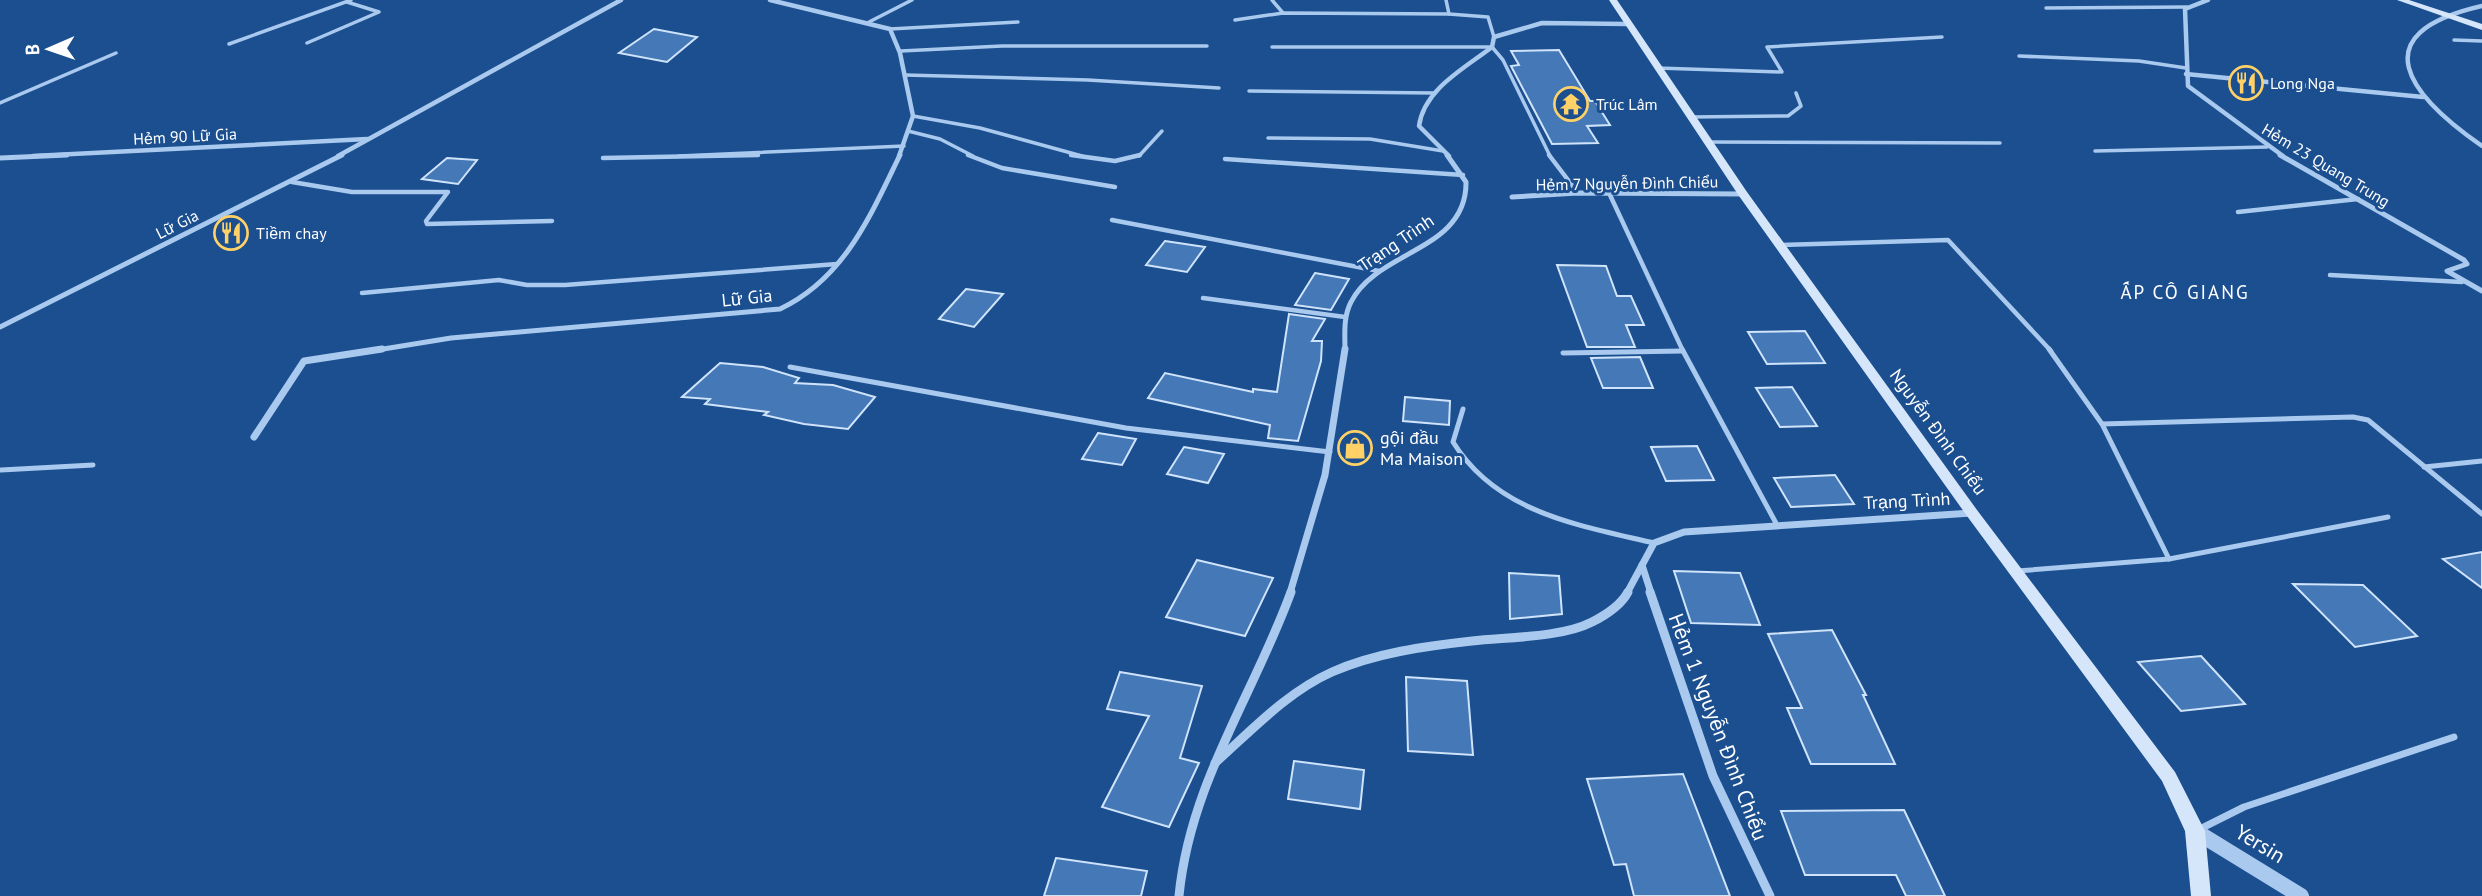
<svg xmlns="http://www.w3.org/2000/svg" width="2482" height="896" viewBox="0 0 2482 896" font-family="'PT Sans',sans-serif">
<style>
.building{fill:#4478b7;stroke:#cfe3fa;stroke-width:2}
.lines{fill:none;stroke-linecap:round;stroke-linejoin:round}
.service-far3{stroke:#a9c9ee;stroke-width:3.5}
.service-far2{stroke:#a9c9ee;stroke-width:4.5}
.service-far1{stroke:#a9c9ee;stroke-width:5}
.service{stroke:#a9c9ee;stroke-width:7}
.minor-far3{stroke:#a9c9ee;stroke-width:4.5}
.minor-far2{stroke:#a9c9ee;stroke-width:5}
.minor-far1{stroke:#a9c9ee;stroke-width:7}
.minor{stroke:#a9c9ee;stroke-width:9}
.tertiary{stroke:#a9c9ee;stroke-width:16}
.secondary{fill:#d6e6fa;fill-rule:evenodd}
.labels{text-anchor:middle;stroke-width:6;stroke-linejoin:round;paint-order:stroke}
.far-poi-label{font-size:16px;fill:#fff;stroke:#1b4f8f;text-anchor:start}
.far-street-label{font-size:16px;fill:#fff;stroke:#1b4f8f}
.street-label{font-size:18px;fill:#fff;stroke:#1b4f8f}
.poi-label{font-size:18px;fill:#fff;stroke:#1b4f8f;text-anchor:start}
.neighbourhood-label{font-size:19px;letter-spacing:2px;fill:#fff;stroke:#1b4f8f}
.near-street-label{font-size:21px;fill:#fff;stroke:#1b4f8f}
</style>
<rect width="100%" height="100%" fill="#1b4f8f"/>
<!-- building -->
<g class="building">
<polygon points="654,29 697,37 667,62 619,53"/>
<polygon points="1559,50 1590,101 1595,101 1610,125 1587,126 1598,143 1552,144 1511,66 1519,65 1511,51"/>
<polygon points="447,158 477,160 458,184 422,179"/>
<polygon points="1165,241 1205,247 1187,272 1146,265"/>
<polygon points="1557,265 1606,266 1617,296 1631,296 1644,325 1626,325 1635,347 1587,347"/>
<polygon points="1315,273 1349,279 1331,310 1295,305"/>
<polygon points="966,289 1003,294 974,327 939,319"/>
<polygon points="1289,314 1325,319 1312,341 1322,341 1321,361 1298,441 1268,438 1270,425 1148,398 1165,373 1253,392 1253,389 1277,392"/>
<polygon points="1805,331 1825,363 1767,364 1748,332"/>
<polygon points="1640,357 1653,388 1603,388 1591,358"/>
<polygon points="720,363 763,367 799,378 795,383 833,385 875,397 848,429 804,424 764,415 768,412 705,404 710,399 682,397"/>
<polygon points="1792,387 1817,426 1780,427 1756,388"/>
<polygon points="1405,397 1450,401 1449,425 1403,421"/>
<polygon points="1098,433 1136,439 1122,465 1082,459"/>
<polygon points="1697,446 1714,480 1666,481 1651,447"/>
<polygon points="1184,447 1224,454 1208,483 1167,474"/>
<polygon points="1835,475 1854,504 1791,507 1774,478"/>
<polygon points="2482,552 2482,588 2443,559"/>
<polygon points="1197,560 1273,578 1245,636 1166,617"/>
<polygon points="1674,571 1740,573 1760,625 1691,623"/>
<polygon points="1509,573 1559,576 1562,614 1510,619"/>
<polygon points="2293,584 2363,585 2417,636 2355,647"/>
<polygon points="1832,630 1866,695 1863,695 1895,764 1811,764 1787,708 1802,708 1768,634"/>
<polygon points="2201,656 2245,704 2181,711 2138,662"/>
<polygon points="1120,672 1202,686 1180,758 1199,763 1169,827 1102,807 1149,716 1107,709"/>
<polygon points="1406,677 1467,681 1473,755 1408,751"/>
<polygon points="1294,761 1364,770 1360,809 1288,799"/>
<polygon points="1683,774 1730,896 1634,896 1626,864 1614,865 1587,779"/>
<polygon points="1904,810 1945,896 1906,896 1896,875 1805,875 1781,811"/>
<polygon points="1056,858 1147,871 1141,896 1044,896"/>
</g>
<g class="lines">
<!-- service-far3 -->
<g class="service-far3">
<polyline points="1272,0 1283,13"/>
<polyline points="1446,0 1449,14 1488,17 1494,37"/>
<polyline points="2046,8 2187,7"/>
<polyline points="1235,20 1283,13 1449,14"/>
<polyline points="869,22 912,0"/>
<polyline points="890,29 1018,22"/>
<polyline points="2454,40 2482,41"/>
<polyline points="307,43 379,12 347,2"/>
<polyline points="229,44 351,0"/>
<polyline points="1272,47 1492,47 1503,60 1550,156"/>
<polyline points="901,51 1002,46 1207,46"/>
<polyline points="2019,56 2139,61 2186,68"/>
<polyline points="1657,68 1782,72 1767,47 1942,37"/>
<polyline points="905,75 1088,80 1219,88"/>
<polyline points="1249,91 1434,93"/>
<polyline points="0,103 116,53"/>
<polyline points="913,116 980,128 1082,156"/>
<polyline points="1690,117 1788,116 1801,106 1796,93"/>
<polyline points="908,131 940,139 973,156"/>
<polyline points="1268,138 1370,139 1443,151"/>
<polyline points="1708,142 2000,143"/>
<polyline points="2095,151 2267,147"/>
<polyline points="679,156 904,146"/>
<polyline points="1139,156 1162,131"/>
</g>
<!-- service-far2 -->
<g class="service-far2">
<polyline points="968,155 1002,168 1115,187"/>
<polyline points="1071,155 1115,161 1140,155"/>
<polyline points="1549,155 1578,193"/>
<polyline points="603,158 758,155"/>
<polyline points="1225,159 1463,175"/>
<polyline points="292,182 352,192 448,192 426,221 427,224 552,221"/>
<polyline points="1610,195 1683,351"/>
<polyline points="2238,212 2358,199"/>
<polyline points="1112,220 1379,271"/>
<polyline points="1781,245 1948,240 2051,351"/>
<polyline points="2330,275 2462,282"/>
<polyline points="362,293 499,280 527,285 565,285 837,264"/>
<polyline points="1203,298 1345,317"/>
</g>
<!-- service-far1 -->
<g class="service-far1">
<polyline points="1682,349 1777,525"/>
<polyline points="2049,349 2102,424 2169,559"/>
<polyline points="1563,353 1683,351"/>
<polyline points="790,367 1126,428 1330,452"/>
<path d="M 1463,409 L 1453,442 C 1497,513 1578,525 1654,543"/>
<polyline points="2102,424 2353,417 2368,420 2482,514"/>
<polyline points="2424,467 2482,461"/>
<polyline points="1,470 93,465"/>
<polyline points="2017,571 2169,559 2388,517"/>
</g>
<!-- service -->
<polyline class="service" points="2198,830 2244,807 2454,737"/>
<!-- minor-far3 -->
<g class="minor-far3">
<polyline points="770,0 890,29 900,53 913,116 899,156"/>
<polyline points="2208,0 2185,9 2188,86 2283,156"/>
<path d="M 2482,6 C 2359,34 2410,96 2482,146"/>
<polyline points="2186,74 2423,97"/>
<polyline points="33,156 367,139"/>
<polyline points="338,156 621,0"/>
<path d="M 1449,156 L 1419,126 C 1424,89 1465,68 1492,47 L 1494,37 L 1542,23 L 1627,24"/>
</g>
<!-- minor-far2 -->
<g class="minor-far2">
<polyline points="2280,155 2464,260 2467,264 2447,271 2482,291"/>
<polyline points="0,158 67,155"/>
<polyline points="1512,197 1578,193 1743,194"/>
<polyline points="0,327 342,155"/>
<path d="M 371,351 L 451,338 L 780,309 C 845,278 870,216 900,155"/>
<path d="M 1345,351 C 1345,335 1343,317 1351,302 C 1377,250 1467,251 1466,182 L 1447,155"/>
</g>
<!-- minor-far1 -->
<g class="minor-far1">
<polyline points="254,437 304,361 382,349"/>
<polyline points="1642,565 1651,593"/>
<polyline points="1290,593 1325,475 1345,349"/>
<polyline points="1627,593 1654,543 1684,532 1972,513"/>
</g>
<!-- minor -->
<g class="minor">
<polyline points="1650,592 1713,776 1770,896"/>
<path d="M 1215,763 C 1251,731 1287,692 1332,672 C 1375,653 1426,646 1472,641 C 1506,637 1561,638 1592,622 C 1606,615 1621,605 1628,592"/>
<path d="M 1179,896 C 1190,783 1253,696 1291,592"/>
</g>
<!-- tertiary -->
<polyline class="tertiary" points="2195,831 2301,896"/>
<!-- secondary -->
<g class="secondary">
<polygon points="1609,0 1617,0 1747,192 1977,510 2175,772 2205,831 2211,896 2191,896 2185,831 2162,781 1967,516 1739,196"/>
<polygon points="2397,0 2409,0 2482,24 2482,30"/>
</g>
</g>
<!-- icons -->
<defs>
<g id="restaurant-ring" transform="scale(1.75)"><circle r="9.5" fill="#1b4f8f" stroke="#ffd166" stroke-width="1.5"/><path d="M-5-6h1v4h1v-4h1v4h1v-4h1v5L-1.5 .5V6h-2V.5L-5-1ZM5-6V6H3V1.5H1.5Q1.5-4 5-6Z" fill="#ffd166"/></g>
<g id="temple-ring" transform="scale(1.75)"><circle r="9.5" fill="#1b4f8f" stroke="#ffd166" stroke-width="1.5"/><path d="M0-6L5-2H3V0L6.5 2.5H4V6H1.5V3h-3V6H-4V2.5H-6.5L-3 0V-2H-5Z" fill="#ffd166"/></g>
<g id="shop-ring" transform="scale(1.75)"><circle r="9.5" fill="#1b4f8f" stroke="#ffd166" stroke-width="1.5"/><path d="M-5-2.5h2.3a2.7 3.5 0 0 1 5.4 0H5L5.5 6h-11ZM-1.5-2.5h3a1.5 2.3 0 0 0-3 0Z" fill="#ffd166"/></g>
</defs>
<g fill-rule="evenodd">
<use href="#restaurant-ring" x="2246" y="83"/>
<use href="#temple-ring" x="1571" y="104"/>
<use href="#restaurant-ring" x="231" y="233"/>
<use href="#shop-ring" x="1355" y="448"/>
</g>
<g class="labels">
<!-- far-poi labels -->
<g class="far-poi-label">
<text x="2270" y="89">Long Nga</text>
<text x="1596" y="110">Trúc Lâm</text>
<text x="256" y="239">Tiềm chay</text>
</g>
<!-- far-street labels -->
<g class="far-street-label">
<text transform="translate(185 136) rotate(-3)" y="6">Hẻm 90 Lữ Gia</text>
<text transform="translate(2326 165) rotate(31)" y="6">Hẻm 23 Quang Trung</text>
<text transform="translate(1627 183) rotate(-1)" y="6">Hẻm 7 Nguyễn Đình Chiểu</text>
<text transform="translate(177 224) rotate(-27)" y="6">Lữ Gia</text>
</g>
<!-- street labels -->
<g class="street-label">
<text transform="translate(1396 243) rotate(-34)" y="6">Trạng Trình</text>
<text transform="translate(747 298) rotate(-6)" y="6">Lữ Gia</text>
<text transform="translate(1938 432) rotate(54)" y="6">Nguyễn Đình Chiểu</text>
<text transform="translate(1907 501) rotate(-3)" y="6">Trạng Trình</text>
</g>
<!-- poi labels -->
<g class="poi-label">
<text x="1380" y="444">gội đầu<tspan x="1380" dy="21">Ma Maison</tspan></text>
</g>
<!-- neighbourhood labels -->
<g class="neighbourhood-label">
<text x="2185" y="299">ẤP CÔ GIANG</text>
</g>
<!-- near-street labels -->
<g class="near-street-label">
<text transform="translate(1718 727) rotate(69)" y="7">Hẻm 1 Nguyễn Đình Chiểu</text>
<text transform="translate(2260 844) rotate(31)" y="7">Yersin</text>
</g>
</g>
<!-- north arrow -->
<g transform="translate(49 49) rotate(268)" stroke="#1b4f8f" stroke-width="5" paint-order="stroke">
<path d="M0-5L12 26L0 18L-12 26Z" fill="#ffffff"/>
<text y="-10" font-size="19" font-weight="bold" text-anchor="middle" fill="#ffffff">B</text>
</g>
</svg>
